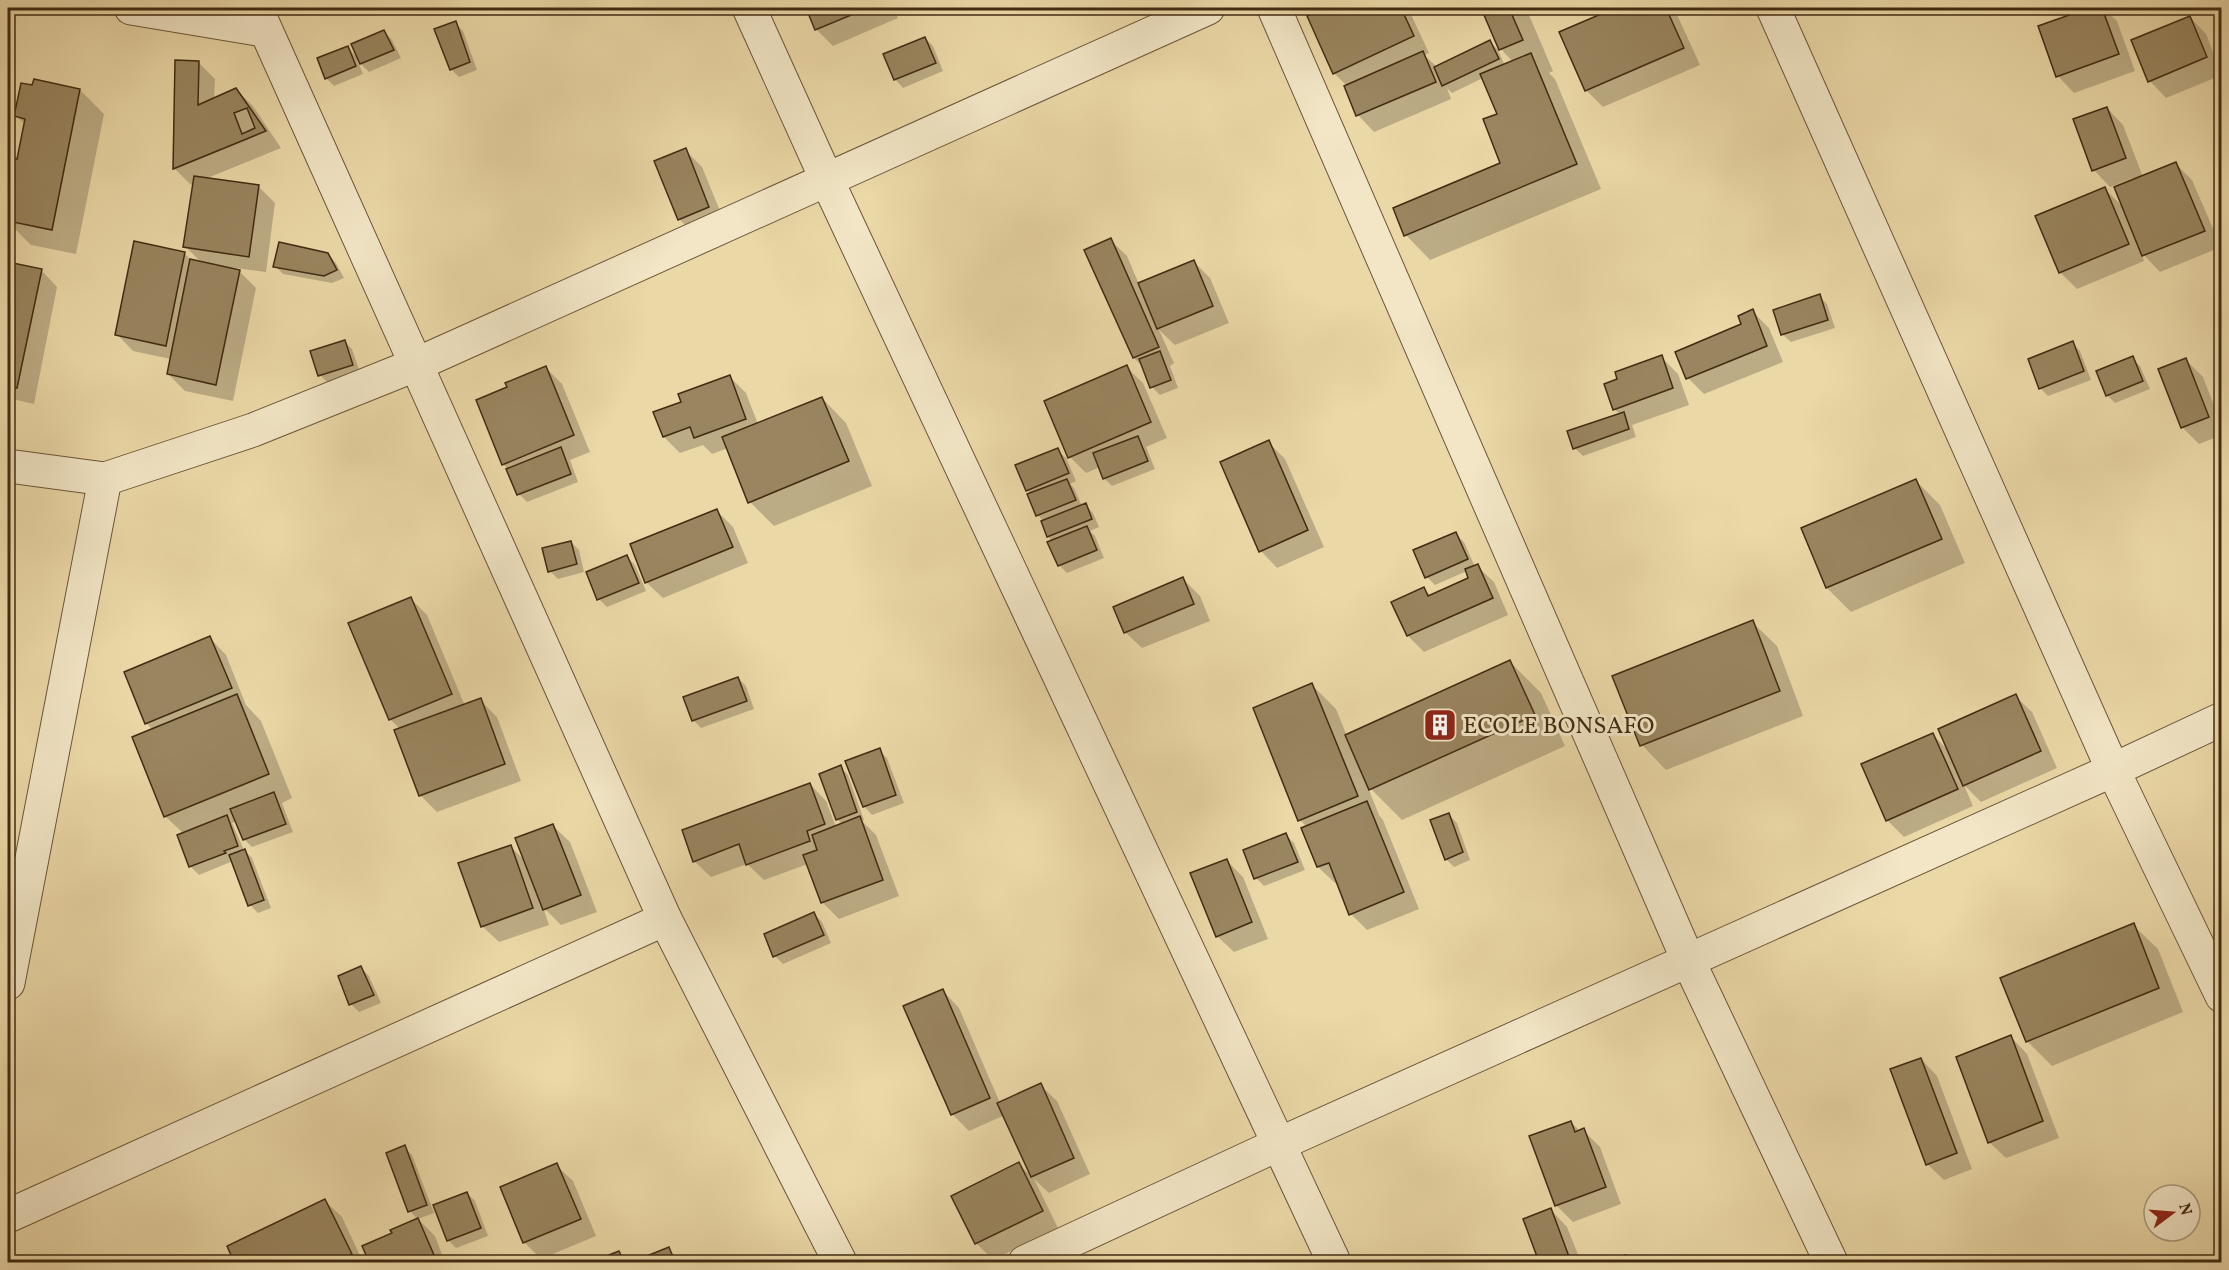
<svg xmlns="http://www.w3.org/2000/svg" width="2229" height="1270" viewBox="0 0 2229 1270" font-family="Vollkorn,serif">
<style>
.shadow{fill:#0003}
.building{fill:#99855f;stroke:#412b12;stroke-width:1.5;fill-rule:evenodd}
.lines{fill:none;stroke-linecap:round;stroke-linejoin:round}
.minor-casing{stroke:#6c5637;stroke-width:35}
.minor{stroke:#f2e6c6;stroke-width:33}
.labels{text-anchor:middle;stroke-width:6;stroke-linejoin:round;paint-order:stroke}
.poi-label{font-size:24px;fill:#412b12;stroke:#f2e6c6;text-anchor:start}
</style>
<rect width="100%" height="100%" fill="#ebd8a7"/>
<filter id="stains"><feTurbulence type="fractalNoise" baseFrequency=".00333" numOctaves="4"/><feColorMatrix values="0 0 0 0 .2 0 0 0 0 .09 0 0 0 0 .02 0 0 0 .5 -.17"/></filter>
<radialGradient id="worn" r=".72"><stop offset=".6" stop-color="#630" stop-opacity="0"/><stop offset="1" stop-color="#630" stop-opacity=".3"/></radialGradient>
<!-- shadow -->
<g class="shadow">
<polygon points="807,8 894,8 898,18 833,46 816,29"/>
<polygon points="1330,8 1345,8 1350,13 1361,8 1408,8 1429,53 1424,55 1437,67 1490,42 1498,50 1505,66 1513,62 1501,49 1482,8 1526,8 1553,71 1549,73 1555,79 1601,189 1430,260 1406,235 1502,164 1498,115 1483,78 1452,93 1447,88 1451,99 1374,132 1358,115 1347,86 1334,73 1309,17"/>
<polygon points="1619,8 1674,8 1700,65 1603,107 1587,91 1561,33"/>
<polygon points="2093,8 2103,8 2117,21 2135,71 2074,93 2058,76 2039,27"/>
<polygon points="2190,17 2206,34 2222,75 2166,98 2150,81"/>
<polygon points="455,23 463,31 477,70 459,77 451,69"/>
<polygon points="384,31 392,40 401,58 369,72 357,60 363,74 334,86 326,78 348,48 359,59"/>
<polygon points="925,38 933,46 943,71 903,88 895,79"/>
<polygon points="198,62 215,79 214,99 236,90 253,106 281,148 205,179 259,187 275,203 266,272 236,268 256,288 233,401 185,391 168,374 171,359 133,351 117,334 184,253 193,262 202,263 185,246 194,183 191,185 174,168"/>
<polygon points="80,90 104,114 76,254 31,245 8,222 10,204 8,202 8,158 18,161 26,125 16,116"/>
<polygon points="2107,108 2123,125 2143,177 2176,164 2192,180 2221,247 2160,272 2142,253 2144,261 2077,289 2060,272 2104,188 2124,208 2134,181 2133,178 2110,187 2094,170"/>
<polygon points="685,150 702,167 725,223 696,236 679,219"/>
<polygon points="1110,240 1127,256 1139,284 1194,262 1210,278 1229,323 1175,345 1159,330 1174,363 1170,366 1178,388 1160,395 1152,387 1144,368 1134,358"/>
<polygon points="328,254 336,263 344,278 332,283 283,274 275,266"/>
<polygon points="8,263 41,270 57,287 34,404 8,398"/>
<polygon points="1819,296 1827,304 1835,328 1791,342 1782,334"/>
<polygon points="1752,311 1769,328 1783,362 1704,394 1688,378 1743,325"/>
<polygon points="344,341 352,349 360,373 328,383 320,375"/>
<polygon points="2072,343 2080,351 2091,380 2048,396 2040,388"/>
<polygon points="1661,357 1678,374 1689,405 1632,425 1636,437 1583,456 1575,448 1620,414 1614,409"/>
<polygon points="2132,358 2140,366 2150,389 2115,403 2107,395"/>
<polygon points="2186,360 2203,377 2222,426 2222,435 2199,444 2182,427"/>
<polygon points="1126,367 1143,383 1167,438 1146,447 1155,469 1112,486 1104,478 1100,467 1086,473 1070,457"/>
<polygon points="546,368 562,384 590,452 570,460 578,482 527,502 519,494 509,470 503,464 509,388"/>
<polygon points="730,377 746,393 758,424 822,398 846,423 872,486 774,526 750,502 728,448 712,454 703,445 680,453 664,437 683,403"/>
<polygon points="1268,442 1285,459 1324,547 1277,568 1261,551"/>
<polygon points="1057,450 1066,458 1076,481 1070,484 1074,488 1082,506 1085,505 1093,513 1099,527 1090,531 1095,536 1104,558 1067,573 1059,565 1053,541 1048,537 1043,521 1038,515 1029,495 1031,494 1027,490"/>
<polygon points="1916,481 1940,505 1965,563 1851,612 1827,588"/>
<polygon points="717,511 733,527 748,563 663,598 646,582"/>
<polygon points="1455,534 1464,542 1475,567 1477,566 1494,582 1508,615 1424,652 1408,636 1424,589 1431,596 1470,579 1467,571 1435,585 1427,577"/>
<polygon points="571,542 579,550 584,572 558,579 550,571"/>
<polygon points="627,557 635,565 646,591 607,607 599,599"/>
<polygon points="1183,579 1200,596 1210,621 1142,648 1125,632"/>
<polygon points="410,598 427,615 465,706 480,700 497,717 521,781 437,812 420,795 400,729 390,719"/>
<polygon points="1752,622 1777,646 1803,716 1666,770 1642,745 1614,677"/>
<polygon points="210,638 226,655 246,705 261,721 292,798 282,803 293,832 252,847 244,839 237,821 232,823 244,850 252,858 271,908 258,913 250,905 233,861 199,875 191,867 179,836 184,834 165,816 153,730 147,724 126,673"/>
<polygon points="1510,662 1541,693 1565,746 1402,820 1367,785 1379,815 1383,820 1419,909 1367,930 1351,914 1338,882 1335,883 1318,867 1307,827 1300,820 1312,685 1336,709 1347,736"/>
<polygon points="738,678 746,686 754,709 701,728 693,720"/>
<polygon points="2015,696 2032,712 2057,768 1981,802 1964,785 1973,806 1904,837 1887,820 1932,734 1949,751"/>
<polygon points="879,750 887,758 904,803 872,815 864,806"/>
<polygon points="840,767 848,775 864,820 862,821 876,835 899,896 839,919 822,902 808,864 764,880 747,864 711,877 694,861 810,784 826,801 836,827 843,825 837,819"/>
<polygon points="1449,815 1457,823 1470,860 1454,867 1446,859"/>
<polygon points="553,826 570,842 597,912 561,925 543,907 549,925 499,942 482,926 510,846 526,862"/>
<polygon points="1286,835 1294,843 1305,870 1264,886 1256,878"/>
<polygon points="1226,860 1243,877 1268,939 1234,952 1217,936"/>
<polygon points="814,914 822,922 831,943 783,964 775,956"/>
<polygon points="2133,925 2158,949 2183,1012 2052,1066 2028,1042 2002,979"/>
<polygon points="361,968 369,976 381,1003 359,1012 351,1004"/>
<polygon points="943,991 959,1008 1000,1103 1040,1085 1057,1101 1090,1174 1049,1193 1034,1179 1058,1228 993,1260 976,1243 1019,1164 1033,1178 1005,1115 969,1131 952,1114"/>
<polygon points="2011,1037 2027,1054 2059,1138 2006,1158 1989,1142"/>
<polygon points="1921,1059 1937,1076 1972,1169 1944,1180 1927,1164"/>
<polygon points="1571,1122 1580,1131 1583,1130 1600,1147 1621,1204 1573,1222 1556,1205"/>
<polygon points="404,1147 412,1155 434,1213 418,1219 435,1236 445,1262 371,1262 364,1247 394,1234 418,1220 410,1211"/>
<polygon points="556,1165 573,1181 596,1236 541,1259 524,1242"/>
<polygon points="467,1193 475,1201 488,1236 456,1248 448,1240"/>
<polygon points="325,1201 342,1217 363,1262 236,1262 229,1247"/>
<polygon points="1551,1210 1567,1227 1581,1262 1541,1262 1525,1220"/>
<polygon points="668,1249 682,1262 639,1262 639,1261"/>
<polygon points="619,1252 629,1262 595,1262"/>
</g>
<!-- building -->
<g class="building">
<polygon points="806,8 868,8 815,30"/>
<polygon points="1326,8 1343,8 1346,13 1358,8 1401,8 1414,36 1333,74 1307,16"/>
<polygon points="1481,8 1509,8 1523,40 1499,50"/>
<polygon points="1615,8 1666,8 1684,48 1585,91 1559,32"/>
<polygon points="2089,8 2102,8 2119,54 2056,77 2038,26"/>
<polygon points="2190,16 2207,57 2148,82 2131,40"/>
<polygon points="456,21 470,62 450,70 434,29"/>
<polygon points="384,30 394,50 360,64 351,44"/>
<polygon points="925,37 936,63 894,80 883,54"/>
<polygon points="1490,40 1499,59 1442,86 1434,67"/>
<polygon points="348,46 356,66 325,79 317,58"/>
<polygon points="1423,51 1436,82 1356,116 1344,86"/>
<polygon points="1531,53 1577,164 1404,236 1393,208 1500,163 1483,119 1497,114 1480,74"/>
<path d="M 175,60 L 199,61 L 198,105 L 236,88 L 266,131 L 173,169 ZM 247,108 L 255,128 L 242,134 L 234,113 Z"/>
<polygon points="34,79 80,89 52,230 8,221 10,194 8,194 8,157 17,159 25,119 14,116 21,83 32,85"/>
<polygon points="2107,107 2126,158 2092,171 2073,119"/>
<polygon points="686,148 709,207 678,220 654,161"/>
<polygon points="2176,162 2205,231 2142,256 2114,187"/>
<polygon points="194,176 259,185 249,257 183,247"/>
<polygon points="2105,187 2129,244 2059,273 2035,216"/>
<polygon points="1111,238 1159,347 1133,358 1084,250"/>
<polygon points="134,241 185,252 166,346 115,335"/>
<polygon points="279,242 328,253 337,270 324,276 273,267"/>
<polygon points="190,259 240,270 216,385 167,374"/>
<polygon points="1194,260 1213,306 1157,329 1138,283"/>
<polygon points="8,262 42,269 17,388 8,386"/>
<polygon points="1820,294 1828,320 1781,335 1773,310"/>
<polygon points="1753,309 1767,346 1686,379 1675,352 1741,324 1738,316"/>
<polygon points="345,340 353,365 318,376 310,351"/>
<polygon points="2073,341 2084,371 2039,389 2028,359"/>
<polygon points="1160,351 1171,380 1150,388 1139,359"/>
<polygon points="1662,355 1673,388 1613,410 1604,384 1617,379 1615,372"/>
<polygon points="2133,356 2143,381 2106,396 2096,371"/>
<polygon points="2186,358 2209,417 2181,428 2158,369"/>
<polygon points="1127,365 1151,422 1068,458 1044,401"/>
<polygon points="546,366 574,435 502,465 476,400 507,387 505,383"/>
<polygon points="730,375 746,419 694,438 690,427 663,437 653,412 681,402 678,394"/>
<polygon points="822,397 849,461 748,503 722,437"/>
<polygon points="1624,412 1629,429 1573,449 1567,431"/>
<polygon points="1138,436 1148,461 1103,479 1093,453"/>
<polygon points="1269,440 1308,530 1259,552 1220,462"/>
<polygon points="561,447 571,474 517,495 506,469"/>
<polygon points="1058,448 1069,473 1026,491 1015,465"/>
<polygon points="1067,479 1076,500 1036,516 1027,494"/>
<polygon points="1916,479 1942,539 1826,588 1801,528"/>
<polygon points="1086,503 1092,519 1047,537 1041,521"/>
<polygon points="717,509 733,547 645,583 630,544"/>
<polygon points="1087,526 1097,550 1058,566 1047,542"/>
<polygon points="1456,532 1468,559 1425,578 1413,550"/>
<polygon points="571,541 577,564 548,572 542,548"/>
<polygon points="627,555 639,583 597,600 586,572"/>
<polygon points="1478,564 1493,598 1407,636 1391,602 1424,587 1428,596 1468,578 1465,569"/>
<polygon points="1183,577 1194,604 1124,633 1113,607"/>
<polygon points="411,597 452,694 389,720 348,623"/>
<polygon points="1753,620 1780,691 1640,746 1612,676"/>
<polygon points="210,636 232,688 145,724 124,672"/>
<polygon points="1510,660 1535,715 1369,790 1345,735"/>
<polygon points="738,677 747,701 692,721 683,697"/>
<polygon points="1312,683 1358,796 1298,821 1253,708"/>
<polygon points="237,694 269,774 164,817 132,737"/>
<polygon points="2016,694 2041,751 1963,786 1938,729"/>
<polygon points="481,698 505,764 419,796 394,730"/>
<polygon points="1933,733 1958,789 1886,821 1861,764"/>
<polygon points="880,748 896,795 863,807 845,761"/>
<polygon points="841,765 857,812 836,820 819,774"/>
<polygon points="810,783 825,824 807,831 810,841 746,865 739,844 693,862 682,830"/>
<polygon points="274,792 286,824 243,840 230,809"/>
<polygon points="1367,801 1404,892 1349,915 1329,863 1317,867 1301,828"/>
<polygon points="1449,813 1463,852 1445,860 1430,820"/>
<polygon points="227,815 238,846 224,851 226,853 189,867 177,835"/>
<polygon points="860,816 883,880 821,903 803,855 817,850 812,835"/>
<polygon points="553,824 581,895 543,910 515,838"/>
<polygon points="1286,833 1298,862 1254,879 1243,850"/>
<polygon points="511,845 533,908 481,927 458,863"/>
<polygon points="245,849 264,900 248,906 229,855"/>
<polygon points="1227,859 1252,922 1216,937 1190,873"/>
<polygon points="814,912 824,935 773,957 764,934"/>
<polygon points="2134,923 2159,988 2026,1042 2000,978"/>
<polygon points="361,966 374,995 349,1005 338,976"/>
<polygon points="943,989 990,1098 951,1115 903,1006"/>
<polygon points="2011,1035 2043,1121 1988,1143 1956,1057"/>
<polygon points="1921,1058 1957,1153 1926,1165 1890,1069"/>
<polygon points="1041,1083 1074,1158 1031,1177 997,1103"/>
<polygon points="1571,1121 1575,1132 1584,1128 1606,1187 1555,1206 1529,1136"/>
<polygon points="405,1145 427,1205 408,1212 386,1153"/>
<polygon points="1019,1162 1043,1211 975,1244 951,1196"/>
<polygon points="557,1163 581,1219 523,1243 500,1187"/>
<polygon points="467,1192 481,1228 447,1241 433,1205"/>
<polygon points="325,1199 352,1254 333,1262 234,1262 227,1246"/>
<polygon points="1551,1208 1571,1262 1539,1262 1523,1219"/>
<polygon points="418,1218 437,1262 369,1262 362,1246 392,1233 390,1230"/>
<polygon points="669,1247 675,1262 638,1262 637,1260"/>
<polygon points="619,1251 624,1262 591,1262"/>
<polygon points="1626,1255 1629,1262 1603,1262"/>
</g>
<g class="lines">
<!-- minor casing -->
<g class="minor-casing">
<g id="minor">
<polyline points="131,8 264,30"/>
<polyline points="256,8 665,919 840,1262"/>
<polyline points="749,8 826,178 1334,1262"/>
<polyline points="1274,8 1688,960 1831,1262"/>
<polyline points="1773,8 2113,770 2222,996"/>
<polyline points="8,466 105,479 253,430 415,365 1208,8"/>
<polyline points="8,983 105,479"/>
<polyline points="8,1216 665,919"/>
<polyline points="1025,1262 1277,1145 2113,770 2222,719"/>
</g>
</g>
<!-- minor -->
<use href="#minor" class="minor"/>
</g>
<!-- icons -->
<defs>
<g id="building-square" transform="scale(1.725)"><rect x="-9" y="-9" width="18" height="18" rx="4" fill="#8f2418" stroke="#f2e6c6"/><path d="M-4-6H4V6H1V3H-1V6H-4ZM-2.5-4.3h1.7v1.8h-1.7ZM.8-4.3h1.7v1.8H.8ZM-2.5-1h1.7V.8h-1.7ZM.8-1h1.7V.8H.8Z" fill="#fff"/></g>
</defs>
<g fill-rule="evenodd">
<use href="#building-square" x="1440" y="725"/>
</g>
<g class="labels">
<!-- poi labels -->
<g class="poi-label">
<text x="1463" y="733">ECOLE BONSAFO</text>
</g>
</g>
<!-- margin -->
<rect width="2229" height="1270" fill="none" stroke="#ebd8a7" stroke-width="30"/>
<rect x="9" y="9" width="2211" height="1252" fill="none" stroke="#412b12" stroke-width="3"/>
<rect x="15" y="15" width="2199" height="1240" fill="none" stroke="#412b12" stroke-width="1.5"/>
<!-- north arrow -->
<g transform="translate(2172 1213) rotate(74)"><circle r="28" fill="#f2e6c6" stroke="#ab9b7e" stroke-width="1.5"/>
<path d="M0-4.5L10 22L0 15L-10 22Z" fill="#8f2418"/>
<text y="-9" font-size="16" font-weight="bold" text-anchor="middle" fill="#412b12">N</text>
</g>
<rect width="100%" height="100%" filter="url(#stains)"/>
<rect width="100%" height="100%" fill="url(#worn)"/>
</svg>
